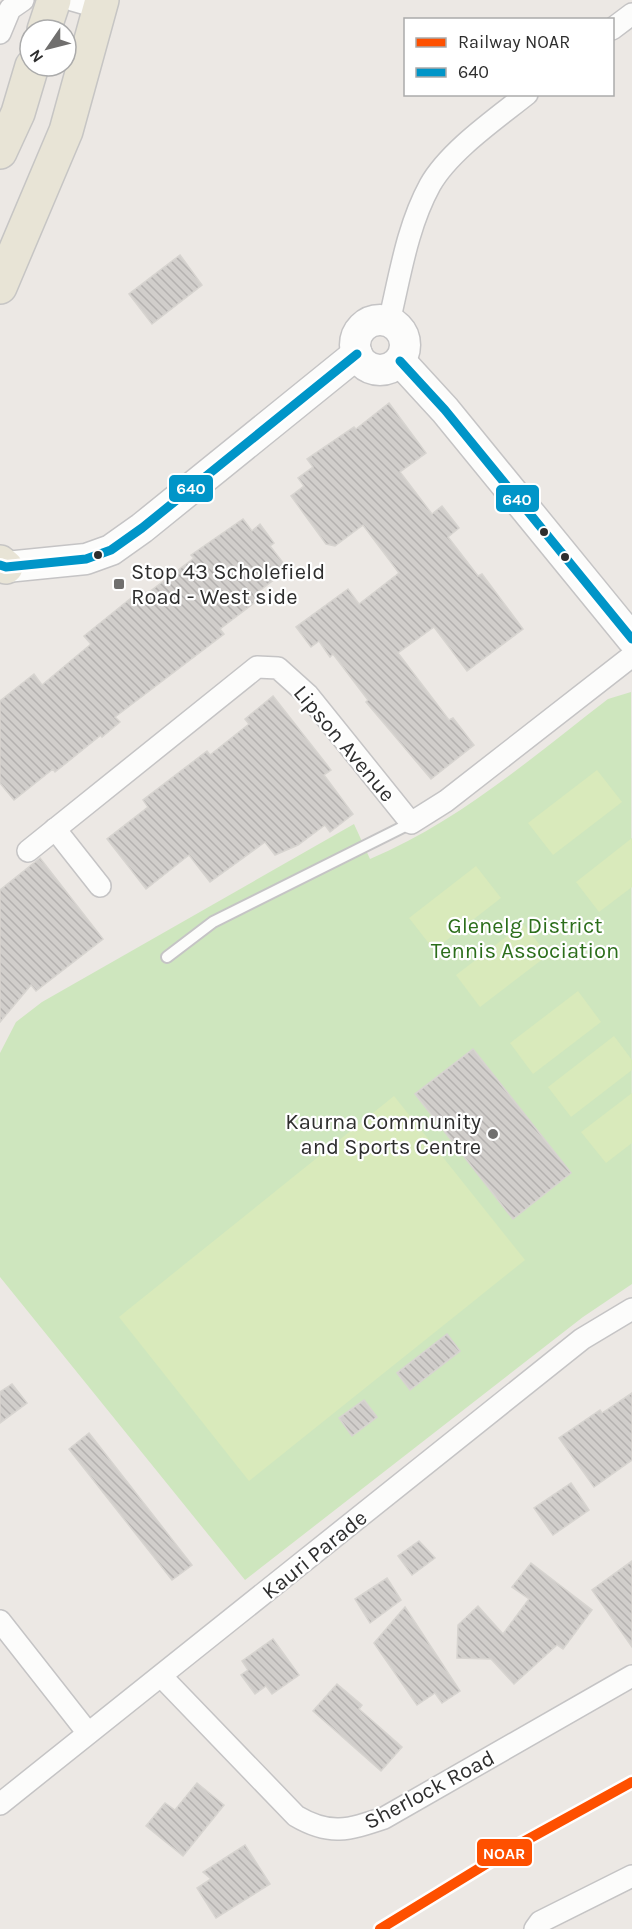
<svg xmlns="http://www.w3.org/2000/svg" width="632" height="1929" viewBox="0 0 632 1929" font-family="Karla,sans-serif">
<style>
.grass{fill:#cee6be}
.pitch{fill:#d9eabb}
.building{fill:url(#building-back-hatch);stroke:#d7d4d0;stroke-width:1.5}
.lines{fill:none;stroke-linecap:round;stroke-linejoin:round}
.lane-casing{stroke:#c5c4c5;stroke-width:14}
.street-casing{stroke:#c5c4c5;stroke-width:24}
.secondary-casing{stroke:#c5c4c5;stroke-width:33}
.primary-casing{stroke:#c6c5c4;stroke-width:36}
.lane{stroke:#fcfcfb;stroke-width:10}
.street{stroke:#fcfcfb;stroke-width:21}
.secondary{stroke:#fcfcfb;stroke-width:30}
.primary{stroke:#e8e4d6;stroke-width:33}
.bus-1-casing{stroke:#fff;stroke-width:14}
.bus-1{stroke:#0095c8;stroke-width:9}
.rail-1-casing{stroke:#fff;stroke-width:15}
.rail-1{stroke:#fe5000;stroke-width:10}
.bus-dot{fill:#2e2e2e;stroke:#fff;stroke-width:2}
.poi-dot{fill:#706f6e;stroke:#fff;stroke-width:2}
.labels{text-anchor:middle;stroke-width:4.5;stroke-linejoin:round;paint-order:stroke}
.poi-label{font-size:22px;fill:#2e2e2e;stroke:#fff;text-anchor:start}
.street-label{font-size:22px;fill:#2e2e2e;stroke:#fff}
.park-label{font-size:22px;fill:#2c6e1b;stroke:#fff}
.line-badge{stroke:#fff;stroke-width:2}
.badge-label{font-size:16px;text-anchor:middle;font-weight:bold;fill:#fff}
</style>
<defs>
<pattern id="building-back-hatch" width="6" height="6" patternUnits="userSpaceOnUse" patternTransform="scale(1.5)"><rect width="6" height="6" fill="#d1cecb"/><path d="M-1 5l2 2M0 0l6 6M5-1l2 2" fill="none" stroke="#b4b1af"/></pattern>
</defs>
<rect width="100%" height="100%" fill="#ece8e4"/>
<!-- grass -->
<path class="grass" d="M 631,692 L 632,1284 L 583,1317 L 245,1580 L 0,1277 L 0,1053 L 16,1022 L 42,1002 L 354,824 L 370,859 C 460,821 531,758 608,699 Z"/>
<!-- pitch -->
<g class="pitch">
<polygon points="597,770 622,802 553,855 528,823"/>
<polygon points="632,838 632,887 599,912 576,882"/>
<polygon points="476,866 501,898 434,950 409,918"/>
<polygon points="523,924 548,955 480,1007 456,975"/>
<polygon points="578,991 601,1022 533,1074 510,1043"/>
<polygon points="614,1036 632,1060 632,1070 571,1117 548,1087"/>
<polygon points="632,1093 632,1143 606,1163 581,1132"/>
<polygon points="394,1096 525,1260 249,1481 119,1317"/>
</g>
<!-- building -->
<g class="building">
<polygon points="180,255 202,285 152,324 129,294"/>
<polygon points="389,403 426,453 400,472 432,514 442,506 459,528 448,537 478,576 482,574 523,629 467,671 434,627 398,653 449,720 453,718 474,745 431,779 366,702 368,700 333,654 330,657 319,641 311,647 296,627 348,589 359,604 399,573 363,525 335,546 326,544 291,496 304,486 298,478 313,467 307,459 354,427 356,429"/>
<polygon points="243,519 252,531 260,524 274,543 270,546 288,569 254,595 258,600 220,629 224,634 115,717 120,722 102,737 101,735 55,772 53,769 14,800 0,783 0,701 34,674 42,685 91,644 84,636 115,611 141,590 145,595 194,558 191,555"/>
<polygon points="273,696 331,770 324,775 353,814 330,832 325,825 298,845 275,855 265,842 210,882 189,855 146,889 107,839 148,807 143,800 207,751 210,755 249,724 245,719"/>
<polygon points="40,858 103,939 36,991 31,985 0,1022 0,890"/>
<polygon points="473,1049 571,1173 513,1219 415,1094"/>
<polygon points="447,1334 460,1351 410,1390 397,1373"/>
<polygon points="12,1384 27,1403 0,1423 0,1392"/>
<polygon points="632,1393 632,1460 594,1487 559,1438 600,1410 602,1413"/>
<polygon points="364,1400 377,1417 352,1436 339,1418"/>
<polygon points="89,1433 192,1565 172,1580 69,1449"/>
<polygon points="571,1483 589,1510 553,1535 534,1508"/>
<polygon points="419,1541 435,1558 412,1575 398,1556"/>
<polygon points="632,1561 632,1647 592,1590"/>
<polygon points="531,1563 592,1610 563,1649 557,1645 514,1684 491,1659 457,1658 458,1625 478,1606 503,1634 529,1599 512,1587"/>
<polygon points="387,1578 401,1600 370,1623 355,1599"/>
<polygon points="405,1607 460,1691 442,1703 435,1693 417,1705 374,1643"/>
<polygon points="273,1639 299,1675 272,1694 266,1686 255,1694 241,1675 248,1670 242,1661"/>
<polygon points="337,1684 362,1705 359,1709 402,1747 381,1771 313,1711"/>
<polygon points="197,1783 224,1805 183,1856 146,1826 165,1803 175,1810"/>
<polygon points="245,1845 270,1884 216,1918 197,1888 211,1879 203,1872"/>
</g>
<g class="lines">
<!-- lane casing -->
<g class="lane-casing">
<polyline id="lane" points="167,957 213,922 411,823"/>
</g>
<!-- street casing -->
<g class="street-casing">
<g id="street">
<polyline points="72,0 100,8"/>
<polyline points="612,29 632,14"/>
<polyline points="0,33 10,9 23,0"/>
<path d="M 389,322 C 400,276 407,227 430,185 C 449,151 497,118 527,94"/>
<polyline points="55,829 100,886"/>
<polyline points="28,851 257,667 278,668 308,695 411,823 446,801 632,656"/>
<polyline points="0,1621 88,1733"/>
<path d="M 161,1676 L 296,1816 C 330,1836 348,1830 384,1818 L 632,1676"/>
<polyline points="0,1804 582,1339 632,1309"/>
<polyline points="535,1929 540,1922 632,1876"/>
</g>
</g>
<!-- secondary casing -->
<g class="secondary-casing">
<g id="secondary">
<circle cx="380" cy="345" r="25"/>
<polyline points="400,361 445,410 632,639"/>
<polyline points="0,565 6,567 86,559 111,550 142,528 357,354"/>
</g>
</g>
<!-- primary casing -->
<g class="primary-casing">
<g id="primary">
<polyline points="44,30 54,0"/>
<polyline points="0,152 18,113 32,66"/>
<polyline points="0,287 66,131 102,0"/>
<polyline points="0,562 6,567"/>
</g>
</g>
<!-- lane -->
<use href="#lane" class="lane"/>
<!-- street -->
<use href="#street" class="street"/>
<!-- secondary -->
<use href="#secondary" class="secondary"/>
<!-- primary -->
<use href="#primary" class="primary"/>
<!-- bus-1 casing -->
<g class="bus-1-casing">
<g id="bus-1">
<polyline points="400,361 445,410 632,639"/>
<polyline points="0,565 6,567 86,559 111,550 142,528 357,354"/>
</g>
</g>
<!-- bus-1 -->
<use href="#bus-1" class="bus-1"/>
<!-- rail-1 casing -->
<g class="rail-1-casing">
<polyline id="rail-1" points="380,1929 514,1847 632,1782"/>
</g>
<!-- rail-1 -->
<use href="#rail-1" class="rail-1"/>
</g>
<!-- markers -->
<g class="bus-dot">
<circle cx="544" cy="532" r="5"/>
<circle cx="98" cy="555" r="5"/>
<circle cx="565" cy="557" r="5"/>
</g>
<g class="poi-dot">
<rect x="113" y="578" width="12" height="12" rx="3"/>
<circle cx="493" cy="1134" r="6"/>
</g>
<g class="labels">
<!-- poi labels -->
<g class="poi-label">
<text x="131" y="579">Stop 43 Scholefield<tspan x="131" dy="25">Road - West side</tspan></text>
<text x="481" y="1129" text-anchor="end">Kaurna Community<tspan x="481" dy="25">and Sports Centre</tspan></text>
</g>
<!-- street labels -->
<g class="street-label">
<text transform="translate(345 743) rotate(50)" y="8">Lipson Avenue</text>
<text transform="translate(314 1554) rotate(-39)" y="8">Kauri Parade</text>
<text transform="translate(429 1789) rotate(-28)" y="8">Sherlock Road</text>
</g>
<!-- park labels -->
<g class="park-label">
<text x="525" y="933">Glenelg District<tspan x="525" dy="25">Tennis Association</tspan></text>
</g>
</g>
<g class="line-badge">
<rect x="168" y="474" width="46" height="29" rx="6" fill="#0095c8"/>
<rect x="495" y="484" width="45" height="29" rx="6" fill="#0095c8"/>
<rect x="476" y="1838" width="57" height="29" rx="6" fill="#fe5000"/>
</g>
<g class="badge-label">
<text x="191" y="494">640</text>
<text x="517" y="505">640</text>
<text x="504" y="1859">NOAR</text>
</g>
<!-- legend -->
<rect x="404" y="18" width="210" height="78" fill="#ffffff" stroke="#ababab" stroke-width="1.5"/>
<rect x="416" y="38" width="30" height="9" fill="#fe5000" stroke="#ababab" stroke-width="1.5"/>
<text x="458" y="48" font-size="18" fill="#2e2e2e">Railway NOAR</text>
<rect x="416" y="68" width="30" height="9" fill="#0095c8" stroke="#ababab" stroke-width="1.5"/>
<text x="458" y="78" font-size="18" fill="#2e2e2e">640</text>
<!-- north arrow -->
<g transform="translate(48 48) rotate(235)"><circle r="28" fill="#ffffff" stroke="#ababab" stroke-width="1.5"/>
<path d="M0-4.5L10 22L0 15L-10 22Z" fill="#706f6e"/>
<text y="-9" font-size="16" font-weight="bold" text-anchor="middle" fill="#2e2e2e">N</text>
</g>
</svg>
